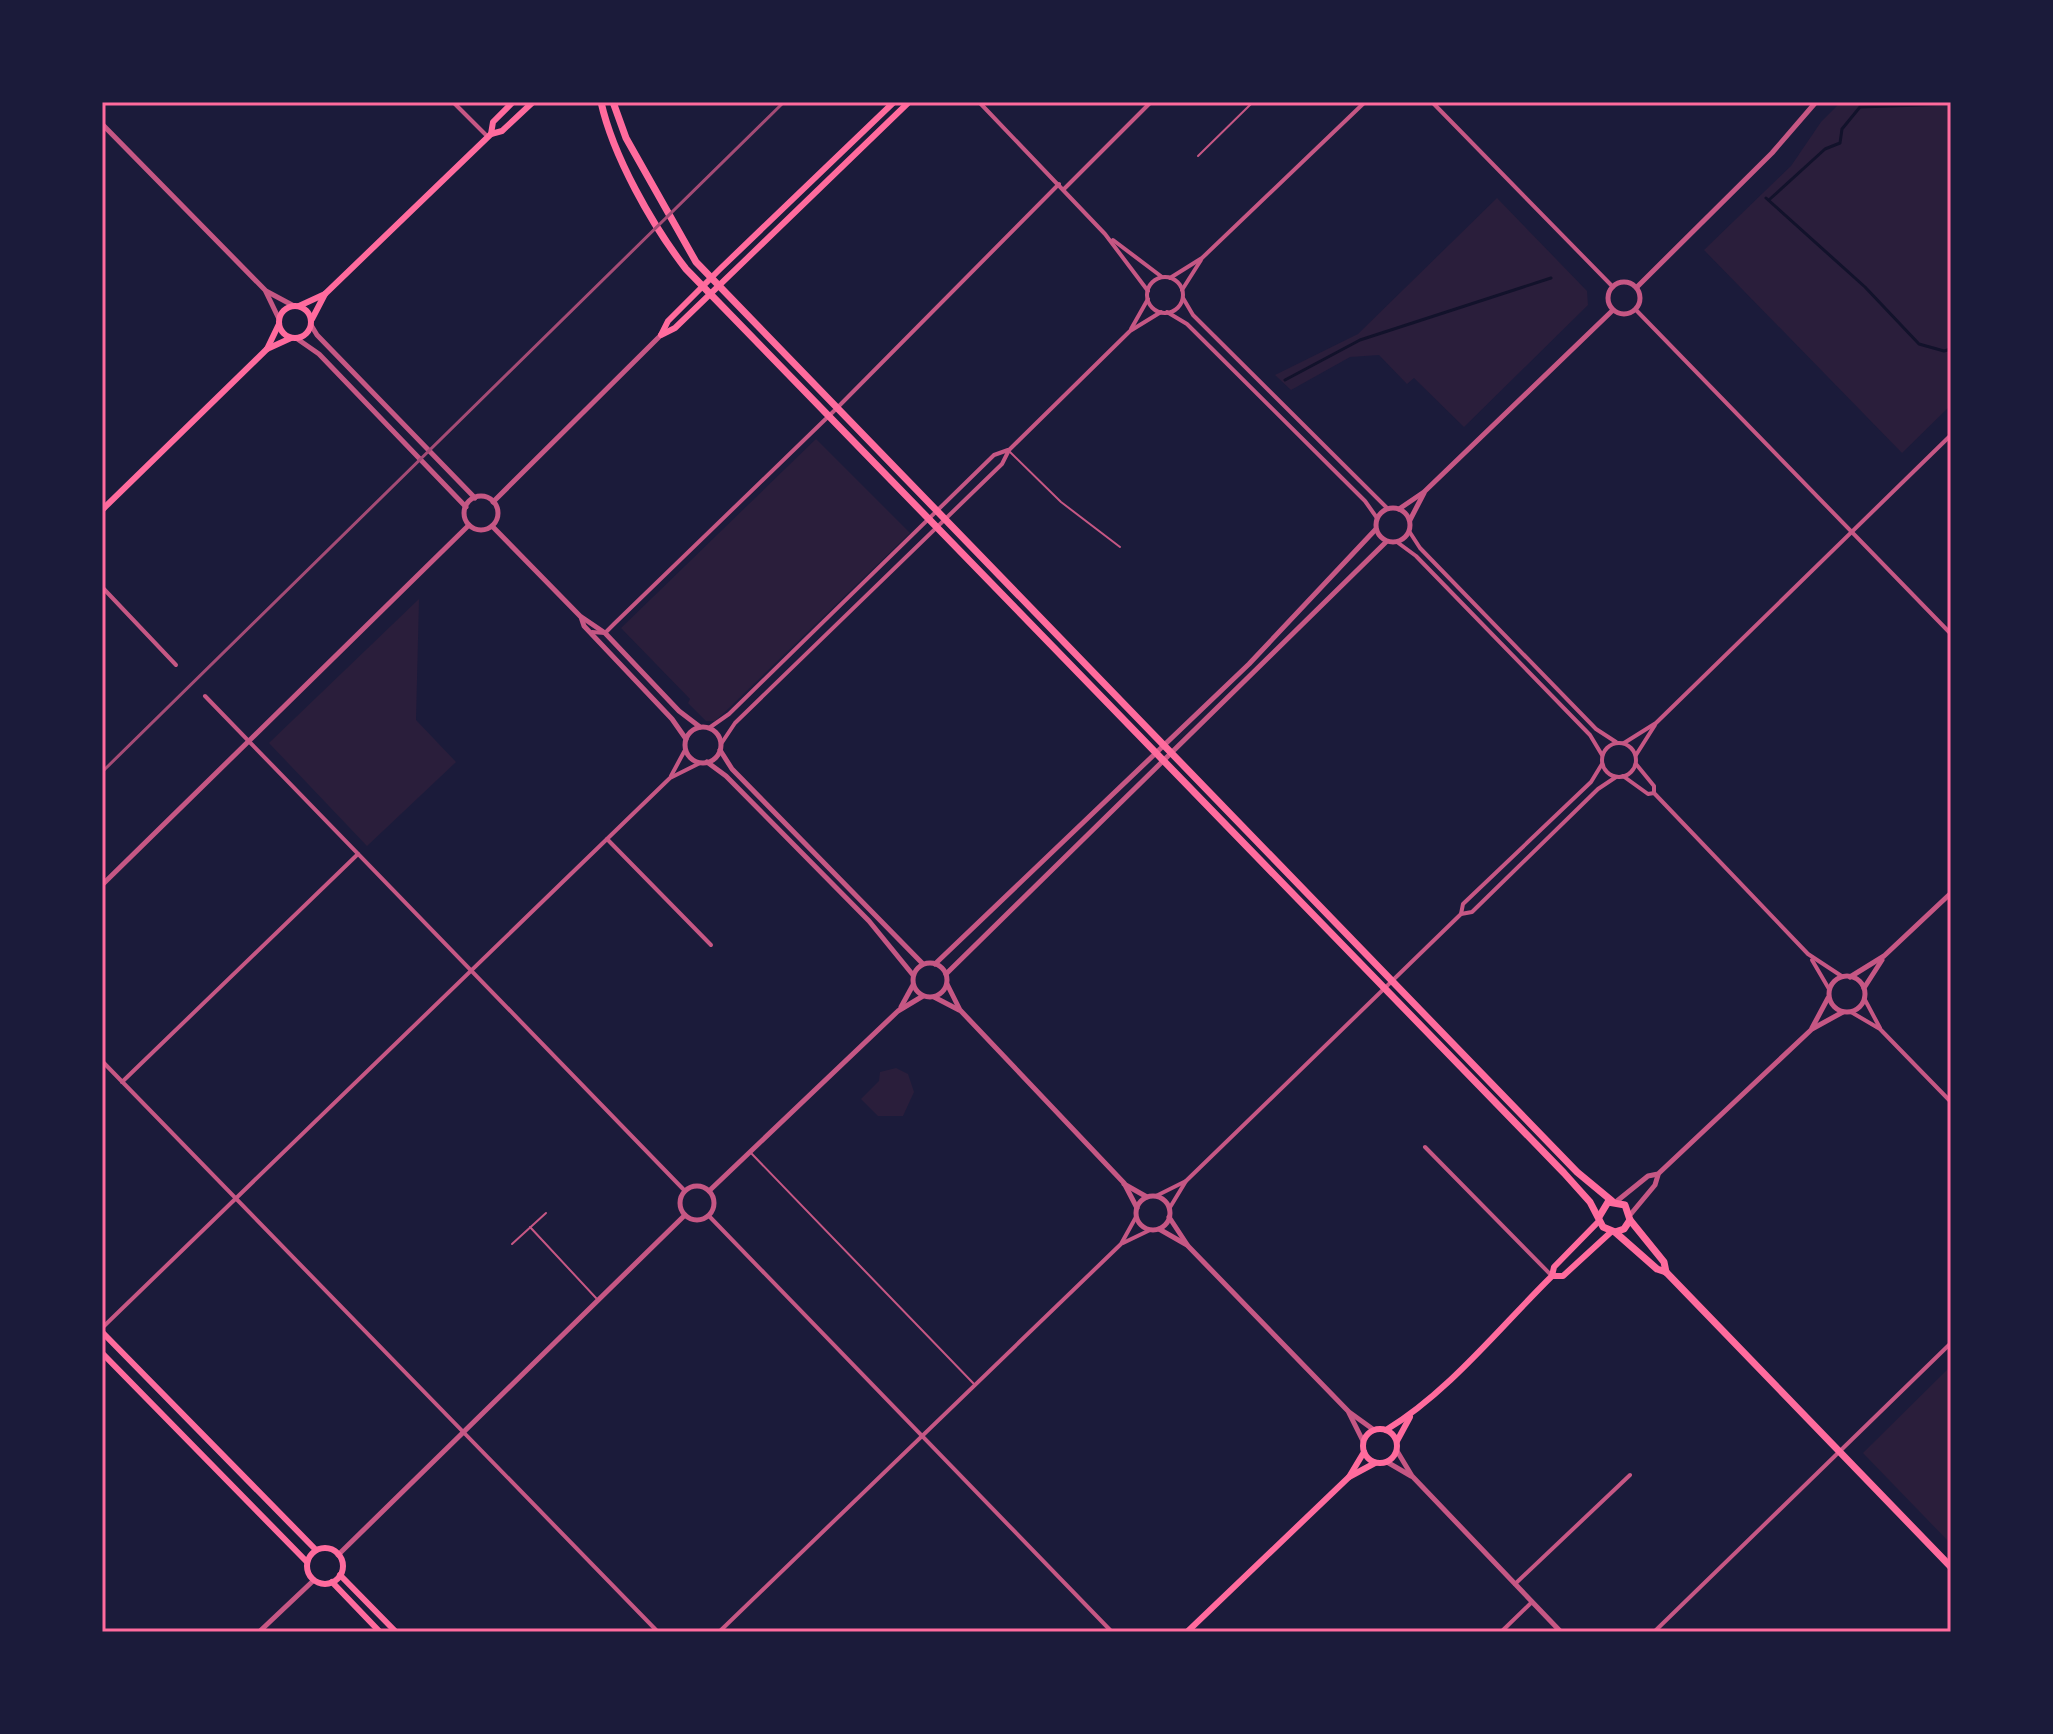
<svg xmlns="http://www.w3.org/2000/svg" width="2053" height="1734" viewBox="0 0 2053 1734" font-family="'Golos Text',sans-serif">
<style>
.green{fill:#2a1e3b}
.lines{fill:none;stroke-linecap:round;stroke-linejoin:round}
.stream{stroke:#12122b;stroke-width:3}
.service{stroke:#c65784;stroke-width:2}
.minor{stroke:#c65784;stroke-width:4}
.tertiary{stroke:#c65784;stroke-width:5}
.secondary{stroke:#ff6b9d;stroke-width:6}
.trunk{stroke:#ff6b9d;stroke-width:7}
.rail{stroke:#a44b75;stroke-width:3}
.neatline{fill:none;stroke:#ff6b9d;stroke-width:3}
</style>
<rect width="100%" height="100%" fill="#1b1b3a"/>
<!-- green -->
<g class="green">
<polygon points="1841,102 1951,102 1951,405 1902,453 1704,250 1791,166 1821,122"/>
<polygon points="1497,198 1587,291 1588,305 1464,427 1414,378 1407,384 1379,355 1350,357 1291,390 1275,375 1358,334"/>
<polygon points="816,439 910,533 728,709 715,721 706,721 688,703 690,699 621,628"/>
<polygon points="419,599 416,720 456,762 367,846 269,743"/>
<polygon points="896,1068 908,1074 914,1092 903,1116 878,1116 861,1099 879,1081 880,1072"/>
<polygon points="1951,1366 1951,1544 1863,1453"/>
</g>
<g class="lines">
<!-- stream -->
<g class="stream">
<polyline points="1766,198 1865,287 1919,344 1944,351 1951,349"/>
<polyline points="1770,199 1825,149 1840,143 1842,129 1860,107 1951,104"/>
<polyline points="1285,380 1360,340 1551,278"/>
</g>
<!-- service -->
<g class="service">
<polyline points="1198,156 1253,102"/>
<polyline points="1009,451 1061,502 1120,547"/>
<polyline points="751,1153 974,1384"/>
<polyline points="530,1227 596,1298"/>
<polyline points="512,1244 546,1213"/>
</g>
<!-- minor -->
<g class="minor">
<polyline points="453,102 488,137"/>
<polyline points="979,102 1105,234 1148,291"/>
<polyline points="1432,102 1613,287"/>
<polyline points="1618,102 1619,103"/>
<polyline points="1064,189 1151,102"/>
<polyline points="1113,240 1162,277"/>
<circle cx="1165" cy="295" r="18"/>
<polyline points="1170,278 1202,258 1365,102"/>
<polyline points="1182,290 1201,260"/>
<polyline points="1183,298 1193,315 1388,509"/>
<polyline points="1636,310 1951,634"/>
<polyline points="1167,312 1187,324 1365,501 1377,518"/>
<polyline points="1131,329 1148,299"/>
<polyline points="1409,531 1420,548 1596,729 1616,742"/>
<polyline points="1397,542 1416,556 1590,735 1602,755"/>
<polyline points="102,587 176,665"/>
<polyline points="592,632 605,633 614,624 836,409 1059,184"/>
<polyline points="205,696 685,1191"/>
<polyline points="709,728 729,714 994,455 1008,450"/>
<circle cx="1619" cy="760" r="17"/>
<polyline points="1624,743 1656,723 1951,435"/>
<polyline points="721,744 735,723 1002,464 1009,450 1130,331 1161,312"/>
<polyline points="1636,755 1655,725"/>
<polyline points="1636,764 1654,786 1654,793 1808,954 1843,977"/>
<polyline points="671,776 685,750"/>
<polyline points="1623,776 1648,794 1654,793"/>
<polyline points="607,839 711,945"/>
<polyline points="1461,914 1472,912 1598,789 1616,777"/>
<polyline points="1812,960 1829,989"/>
<polyline points="1864,998 1880,1028"/>
<polyline points="1851,1012 1880,1029 1951,1102"/>
<polyline points="102,1061 658,1632"/>
<polyline points="122,1082 358,854"/>
<polyline points="1425,1147 1552,1276"/>
<polyline points="1156,1196 1186,1181"/>
<polyline points="1169,1209 1186,1181 1461,914 1463,904 1591,782 1602,764"/>
<polyline points="709,1216 1112,1632"/>
<polyline points="1123,1243 1150,1230"/>
<polyline points="102,1328 670,778 700,763"/>
<polyline points="1515,1584 1630,1475"/>
<polyline points="719,1632 1121,1244 1136,1217"/>
<polyline points="1501,1632 1532,1602"/>
<polyline points="1654,1632 1951,1343"/>
</g>
<!-- tertiary -->
<g class="tertiary">
<polyline points="102,124 266,291 294,306"/>
<circle cx="1624" cy="298" r="16"/>
<polyline points="1637,287 1772,153 1816,102"/>
<polyline points="266,292 279,319"/>
<polyline points="311,325 317,335 475,498"/>
<polyline points="296,338 319,354 466,507"/>
<circle cx="481" cy="513" r="17"/>
<polyline points="493,502 661,335"/>
<circle cx="1393" cy="525" r="17"/>
<polyline points="1399,509 1424,492 1613,310"/>
<polyline points="1410,520 1424,493"/>
<polyline points="492,526 580,616 605,633 679,711 700,727"/>
<polyline points="581,617 584,626 672,719 686,739"/>
<circle cx="703" cy="745" r="18"/>
<polyline points="720,750 732,769 923,964"/>
<polyline points="707,762 726,776 869,921 913,975"/>
<polyline points="102,885 469,525"/>
<circle cx="930" cy="980" r="17"/>
<polyline points="935,964 1249,664 1376,529"/>
<polyline points="946,974 1386,542"/>
<circle cx="1847" cy="994" r="18"/>
<polyline points="1850,977 1884,956 1951,893"/>
<polyline points="947,984 960,1010 1124,1183 1137,1208"/>
<polyline points="1864,988 1882,960"/>
<polyline points="934,997 959,1010"/>
<polyline points="901,1007 913,985"/>
<polyline points="1812,1028 1828,998"/>
<polyline points="1124,1184 1147,1197"/>
<circle cx="697" cy="1203" r="17"/>
<polyline points="709,1191 898,1011 923,996"/>
<circle cx="1153" cy="1213" r="17"/>
<polyline points="1617,1201 1648,1176 1658,1174 1812,1029 1843,1012"/>
<polyline points="1630,1215 1655,1185 1658,1175"/>
<polyline points="1169,1217 1188,1246 1349,1412 1374,1430"/>
<polyline points="1159,1229 1187,1245"/>
<polyline points="1349,1413 1363,1441"/>
<polyline points="1397,1451 1412,1476 1561,1632"/>
<polyline points="1387,1462 1411,1476"/>
<polyline points="338,1555 685,1215"/>
<polyline points="259,1632 314,1580"/>
</g>
<!-- secondary -->
<g class="secondary">
<polyline points="491,134 493,122 513,102"/>
<circle cx="295" cy="322" r="16"/>
<polyline points="299,306 325,294 491,134 502,131 533,102"/>
<polyline points="312,319 325,294"/>
<polyline points="662,333 668,321 720,269 894,102"/>
<polyline points="661,335 675,328 909,102"/>
<polyline points="267,349 291,338"/>
<polyline points="102,510 267,349 279,324"/>
<polyline points="1552,1276 1563,1276 1611,1232"/>
<polyline points="102,1332 316,1550"/>
<polyline points="102,1353 307,1562"/>
<circle cx="1380" cy="1446" r="17"/>
<path d="M 1386,1430 C 1449,1392 1500,1327 1552,1276 L 1554,1267 L 1599,1221"/>
<polyline points="1397,1441 1410,1417"/>
<polyline points="1349,1477 1364,1452"/>
<circle cx="325" cy="1566" r="18"/>
<polyline points="340,1575 396,1632"/>
<polyline points="332,1582 380,1632"/>
<polyline points="1187,1632 1349,1477 1375,1463"/>
</g>
<!-- trunk -->
<g class="trunk">
<path d="M 601,102 C 613,156 652,225 686,269 L 1564,1173 L 1590,1202 L 1603,1227 L 1615,1232 L 1657,1269 L 1666,1272 L 1951,1567"/>
<polyline points="613,102 626,138 696,262 1577,1172 1612,1201"/>
<polyline points="1599,1217 1608,1202 1625,1205 1630,1220 1624,1229 1615,1232"/>
<polyline points="1630,1220 1664,1262 1666,1272"/>
</g>
<!-- rail -->
<polyline class="rail" points="102,772 784,102"/>
</g>
<!-- border -->
<rect width="2053" height="1734" fill="none" stroke="#1b1b3a" stroke-width="208"/>
<rect x="104" y="104" width="1845" height="1526" class="neatline"/>
</svg>
